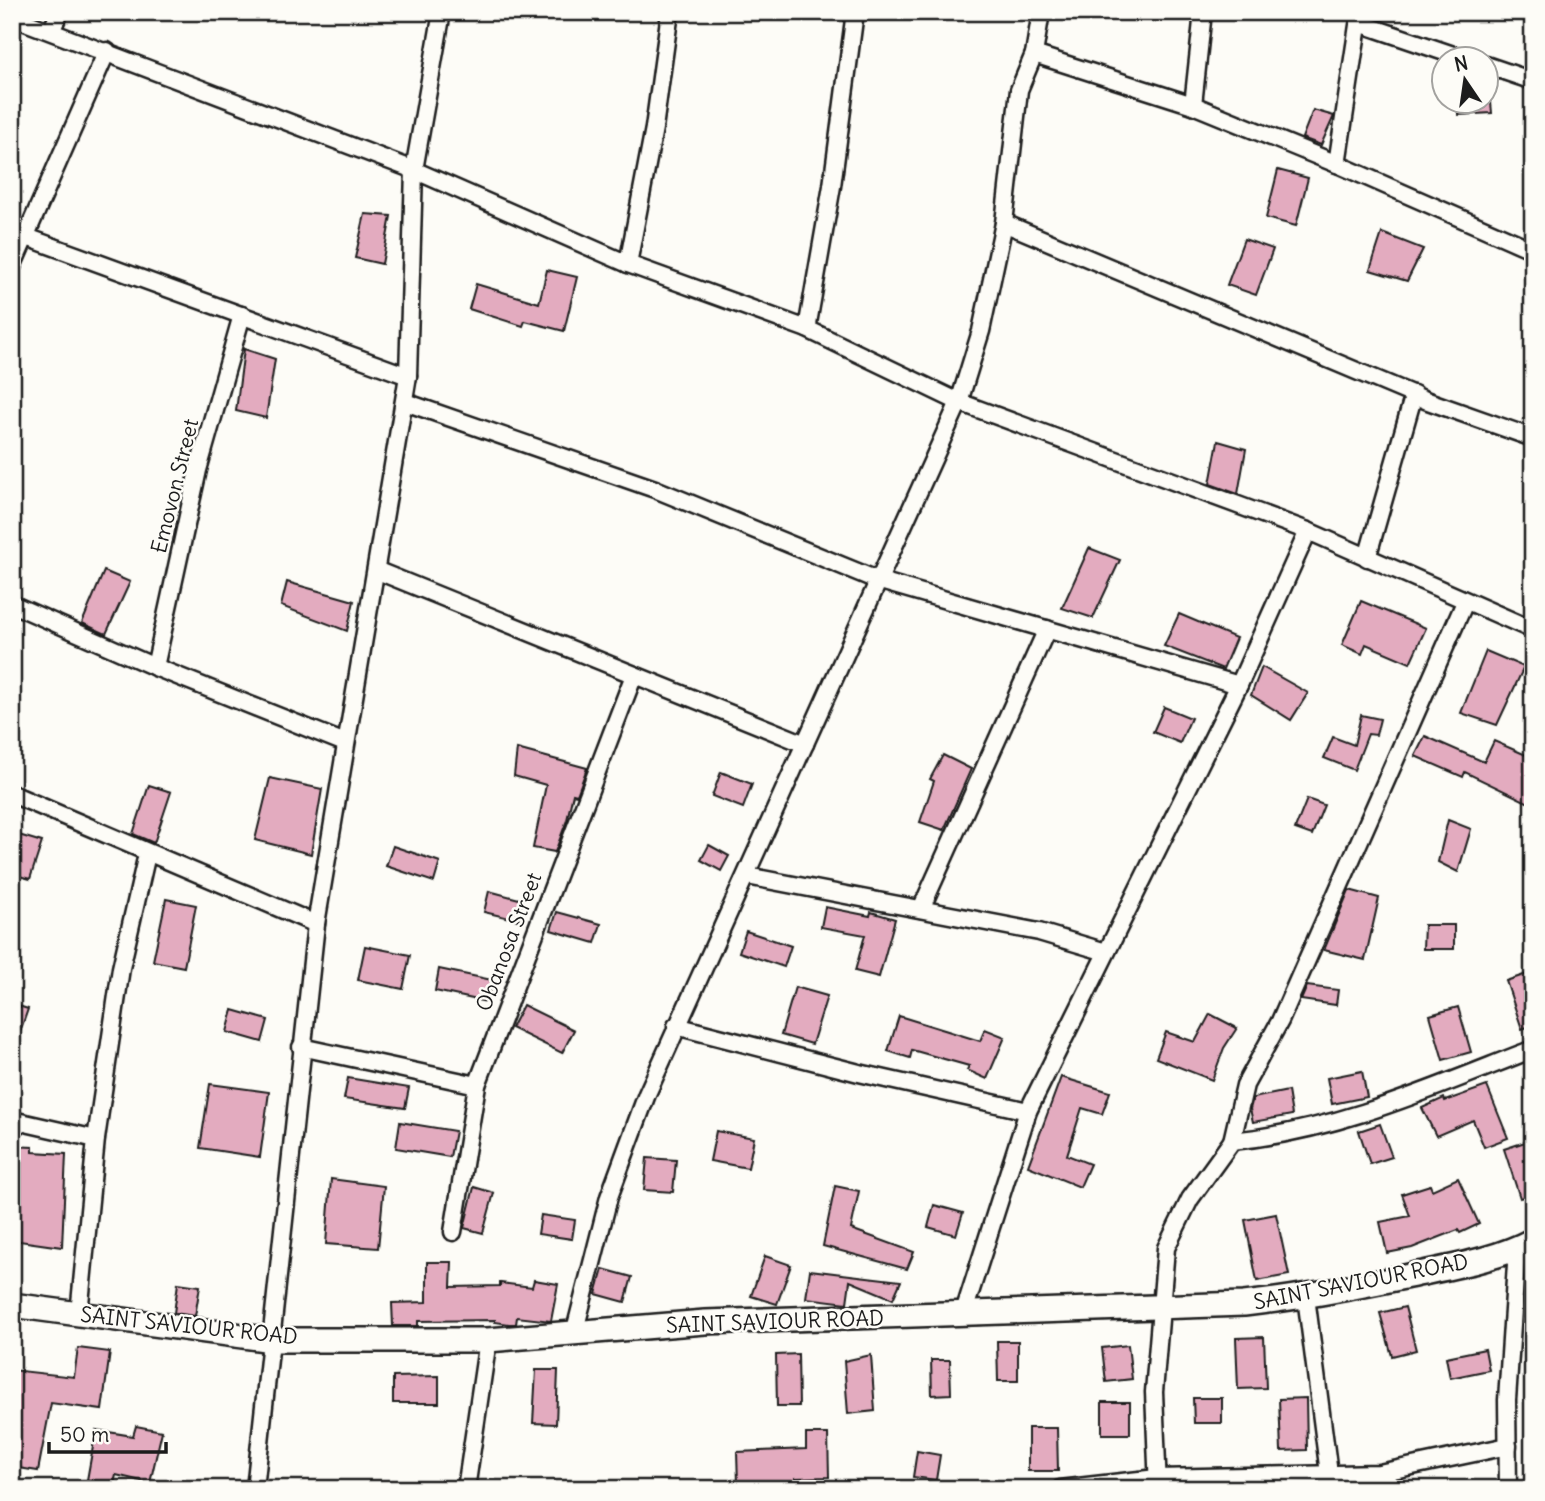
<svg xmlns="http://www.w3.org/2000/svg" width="1545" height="1501" viewBox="0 0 1545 1501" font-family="Delius,sans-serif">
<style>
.building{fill:#e3abbf;stroke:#1c1c1c;stroke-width:2}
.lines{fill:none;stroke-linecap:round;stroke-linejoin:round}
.street-casing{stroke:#1c1c1c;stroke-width:21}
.secondary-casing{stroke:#1c1c1c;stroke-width:28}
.street{stroke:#fdfcf7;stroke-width:16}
.secondary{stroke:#fdfcf7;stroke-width:23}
.labels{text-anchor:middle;stroke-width:5;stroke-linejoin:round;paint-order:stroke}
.street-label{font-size:21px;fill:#1c1c1c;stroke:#fdfcf7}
</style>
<rect width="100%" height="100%" fill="#fdfcf7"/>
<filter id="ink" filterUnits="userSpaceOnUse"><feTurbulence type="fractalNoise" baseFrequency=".0143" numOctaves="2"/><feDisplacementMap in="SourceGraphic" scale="14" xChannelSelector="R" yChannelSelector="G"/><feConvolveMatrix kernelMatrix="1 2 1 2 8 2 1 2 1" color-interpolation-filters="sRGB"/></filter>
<g filter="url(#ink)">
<!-- building -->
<g class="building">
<polygon points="1458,102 1491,102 1492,113 1458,115"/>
<polygon points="1313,110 1334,116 1321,145 1302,138"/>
<polygon points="1278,170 1308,178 1296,226 1266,218"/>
<polygon points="365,214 391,216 382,264 355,258"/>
<polygon points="1382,233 1423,249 1407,281 1370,270"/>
<polygon points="1244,239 1273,249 1256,295 1227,285"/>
<polygon points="547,270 577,277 564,331 525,321 523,326 469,309 476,284 539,303"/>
<polygon points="244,349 275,359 266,418 236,411"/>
<polygon points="1218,441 1246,449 1238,494 1210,484"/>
<polygon points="1089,548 1120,560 1093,618 1062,608"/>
<polygon points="104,571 130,582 106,634 82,623"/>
<polygon points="287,582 354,601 347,631 281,606"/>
<polygon points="1361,601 1426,628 1410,663 1366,644 1362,654 1342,645"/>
<polygon points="1179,614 1236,638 1223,669 1164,646"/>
<polygon points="1486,651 1524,667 1497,725 1461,713"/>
<polygon points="1262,667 1308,693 1291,720 1251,695"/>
<polygon points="1164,707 1191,718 1180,743 1153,732"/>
<polygon points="1361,715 1380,719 1376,735 1368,734 1354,770 1324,758 1333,737 1354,745"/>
<polygon points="1425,736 1484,762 1494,741 1533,758 1533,805 1465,772 1463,777 1415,756"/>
<polygon points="517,749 587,768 577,795 573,794 567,820 555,852 533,848 546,785 514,776"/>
<polygon points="943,755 971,769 944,830 920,822 934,781 930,779"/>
<polygon points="721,772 752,784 743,808 712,796"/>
<polygon points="270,778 322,789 311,854 255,840"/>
<polygon points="149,785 171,792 154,843 133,834"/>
<polygon points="1307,799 1324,805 1312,835 1295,829"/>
<polygon points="1448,820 1471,829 1458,872 1438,862"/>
<polygon points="12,833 42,842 30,879 12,874"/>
<polygon points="709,845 729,856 721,871 701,860"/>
<polygon points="393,846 440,862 434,882 386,866"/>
<polygon points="1349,890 1379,898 1365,960 1324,950"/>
<polygon points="489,891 523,900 518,920 484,912"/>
<polygon points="166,899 196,905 184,967 153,961"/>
<polygon points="825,907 870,916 871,912 895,919 879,977 855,971 865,935 821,927"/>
<polygon points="557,912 601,924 595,943 551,930"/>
<polygon points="1424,925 1454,925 1454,949 1423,949"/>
<polygon points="746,931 791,946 784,967 739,952"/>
<polygon points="365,946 410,955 403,989 358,980"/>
<polygon points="439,969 492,980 487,1002 435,991"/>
<polygon points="1533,972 1533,1025 1522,1029 1506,981"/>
<polygon points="1307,986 1338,990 1336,1005 1301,1000"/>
<polygon points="795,987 827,996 812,1044 781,1035"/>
<polygon points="12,1004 28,1009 14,1049 12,1048"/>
<polygon points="523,1005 574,1030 562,1053 511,1028"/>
<polygon points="1458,1007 1471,1052 1443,1060 1430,1015"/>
<polygon points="233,1010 268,1020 262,1042 227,1032"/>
<polygon points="1210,1014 1237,1028 1224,1048 1212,1080 1156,1058 1166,1032 1195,1042"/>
<polygon points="899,1016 980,1041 985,1029 1005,1037 987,1079 967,1070 969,1066 912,1050 910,1058 888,1051"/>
<polygon points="1362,1071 1367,1097 1332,1104 1327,1078"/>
<polygon points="1061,1077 1110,1092 1102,1114 1082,1108 1067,1155 1090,1164 1080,1187 1028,1166"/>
<polygon points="348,1078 409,1088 405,1108 344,1099"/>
<polygon points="210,1084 269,1092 260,1157 200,1148"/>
<polygon points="1487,1086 1508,1138 1484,1147 1473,1120 1436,1136 1422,1108 1444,1098 1445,1101"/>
<polygon points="1288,1091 1292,1115 1253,1122 1250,1109 1253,1098"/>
<polygon points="400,1122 455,1131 450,1157 396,1148"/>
<polygon points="1380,1124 1392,1157 1370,1164 1359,1131"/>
<polygon points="716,1131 754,1138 748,1168 710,1161"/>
<polygon points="1525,1142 1533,1166 1533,1194 1520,1198 1504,1149"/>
<polygon points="12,1146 33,1147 33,1152 66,1154 62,1247 12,1240"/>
<polygon points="647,1158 676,1160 673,1192 644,1190"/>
<polygon points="1458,1178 1479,1224 1460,1233 1458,1230 1412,1248 1387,1253 1380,1222 1410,1216 1402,1194 1430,1185 1432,1190"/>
<polygon points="331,1179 384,1186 378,1248 326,1244"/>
<polygon points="835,1186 859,1191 851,1229 914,1252 907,1269 823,1246"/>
<polygon points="474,1187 494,1193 483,1233 464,1228"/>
<polygon points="934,1205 963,1213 956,1235 928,1227"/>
<polygon points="1276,1214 1289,1275 1257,1281 1245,1220"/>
<polygon points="541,1215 575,1220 572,1239 538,1234"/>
<polygon points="765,1256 791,1265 777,1304 751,1296"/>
<polygon points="427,1262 452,1262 451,1287 500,1286 500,1283 532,1287 534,1280 558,1284 551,1321 517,1317 516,1324 509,1324 495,1322 495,1320 418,1321 418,1326 393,1326 392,1303 427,1302"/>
<polygon points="603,1269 632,1277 625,1302 596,1294"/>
<polygon points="810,1270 842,1274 901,1281 893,1299 850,1281 847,1303 806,1298"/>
<polygon points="178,1283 200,1286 195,1316 174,1313"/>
<polygon points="1405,1307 1416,1350 1392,1356 1380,1313"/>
<polygon points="1264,1337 1266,1388 1238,1389 1236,1338"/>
<polygon points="997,1341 1018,1341 1018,1381 998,1381"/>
<polygon points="1128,1345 1132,1379 1106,1382 1102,1348"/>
<polygon points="78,1348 110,1352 102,1410 51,1403 38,1471 12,1467 12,1370 74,1377"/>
<polygon points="1485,1349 1489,1370 1450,1378 1446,1357"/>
<polygon points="798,1354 799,1406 777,1406 776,1355"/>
<polygon points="871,1355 875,1411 848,1414 844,1361"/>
<polygon points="931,1360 950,1360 951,1394 932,1395"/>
<polygon points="536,1370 558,1370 556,1424 533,1423"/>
<polygon points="439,1376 439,1403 393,1403 393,1377"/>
<polygon points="1193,1398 1222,1398 1222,1423 1194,1423"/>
<polygon points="1306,1398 1307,1450 1281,1451 1279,1399"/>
<rect x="1102" y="1402" width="28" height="32"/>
<polygon points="136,1426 162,1431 150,1483 116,1475 114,1484 87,1480 96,1430 133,1436"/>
<polygon points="1028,1428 1057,1428 1058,1471 1028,1471"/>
<polygon points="806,1434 828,1434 829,1477 795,1478 795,1482 738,1484 737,1452 806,1449"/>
<polygon points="917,1451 940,1455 936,1480 913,1477"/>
</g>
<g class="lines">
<!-- street casing -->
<g class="street-casing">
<g id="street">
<polyline points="12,17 414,170 628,264 807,329 959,402 1308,531 1533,630"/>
<polyline points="1359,23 1468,60"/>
<polyline points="51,31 60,12"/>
<polyline points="1034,54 1193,105 1337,164 1533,250"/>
<polyline points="1486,65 1533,81"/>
<polyline points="1193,105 1203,12"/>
<polyline points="1337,164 1360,12"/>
<polyline points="1004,223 1428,401 1533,438"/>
<polyline points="24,236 408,376"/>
<polyline points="628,264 654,128 670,12"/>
<polyline points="12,267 107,51"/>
<polyline points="807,329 832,186 855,12"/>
<polyline points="405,402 655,489 877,580 1239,685"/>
<polyline points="1367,558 1414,394"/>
<polyline points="378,571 805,744"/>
<polyline points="12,604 155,667 345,743"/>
<polyline points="155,667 198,470 242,315"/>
<polyline points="12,794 316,924"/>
<polyline points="747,876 1039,932 1106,952"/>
<polyline points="921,909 1047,629"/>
<polyline points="676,1026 859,1073 1028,1111"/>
<polyline points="301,1047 477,1085"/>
<polyline points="12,1120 96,1139"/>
<polyline points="1232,1141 1245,1085 1280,1021 1465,602"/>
<polyline points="453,1232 477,1085 634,675"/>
<polyline points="1306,1297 1331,1489"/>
<polyline points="79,1314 96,1139 121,968 147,854"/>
<polyline points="963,1315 1028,1111 1239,685 1308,531"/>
<polyline points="574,1334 609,1197 647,1094 959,402 981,331 1004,223 1019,90 1034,54 1041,12"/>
<polyline points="12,1488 15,1489"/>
<polyline points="255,1489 316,924 408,376 414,170 442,12"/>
<polyline points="466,1489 488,1340"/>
<polyline points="1060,1489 1157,1478 1379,1473 1508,1446"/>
<path d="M 1158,1489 L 1154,1392 L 1166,1248 L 1190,1199 L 1232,1141 C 1338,1131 1435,1087 1533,1049"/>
<polyline points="1508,1489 1507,1400 1517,1249"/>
</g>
</g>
<!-- secondary casing -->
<g class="secondary-casing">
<path id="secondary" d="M 12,1305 L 272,1340 L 488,1340 L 705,1322 L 1244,1304 C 1300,1298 1354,1287 1409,1276 C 1450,1267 1496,1260 1533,1240"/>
</g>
<!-- street -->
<use href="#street" class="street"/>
<!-- secondary -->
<use href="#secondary" class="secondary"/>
</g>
</g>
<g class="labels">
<!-- street labels -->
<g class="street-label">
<text transform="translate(175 486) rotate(-76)" y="7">Emovon Street</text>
<text transform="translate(509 942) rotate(-69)" y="7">Obanosa Street</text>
<text transform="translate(1361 1282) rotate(-11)" y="7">SAINT SAVIOUR ROAD</text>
<text transform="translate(775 1322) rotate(-2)" y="7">SAINT SAVIOUR ROAD</text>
<text transform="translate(189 1326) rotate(6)" y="7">SAINT SAVIOUR ROAD</text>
</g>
</g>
<!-- margin -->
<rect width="1545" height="1501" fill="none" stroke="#fdfcf7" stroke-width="42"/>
<rect x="21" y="21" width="1503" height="1459" fill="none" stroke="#1c1c1c" stroke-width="2.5" filter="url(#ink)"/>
<!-- north arrow -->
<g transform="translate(1465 80) rotate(347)"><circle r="33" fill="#fdfcf7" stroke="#a3a29f" stroke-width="2"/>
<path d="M0-5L12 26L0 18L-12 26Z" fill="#1c1c1c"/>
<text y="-10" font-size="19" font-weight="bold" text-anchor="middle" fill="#1c1c1c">N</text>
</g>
<!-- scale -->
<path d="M49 1442v10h117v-10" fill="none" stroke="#1c1c1c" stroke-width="3.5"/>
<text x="60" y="1442" font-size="21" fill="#1c1c1c" stroke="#fdfcf7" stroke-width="5" paint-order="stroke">50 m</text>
</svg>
